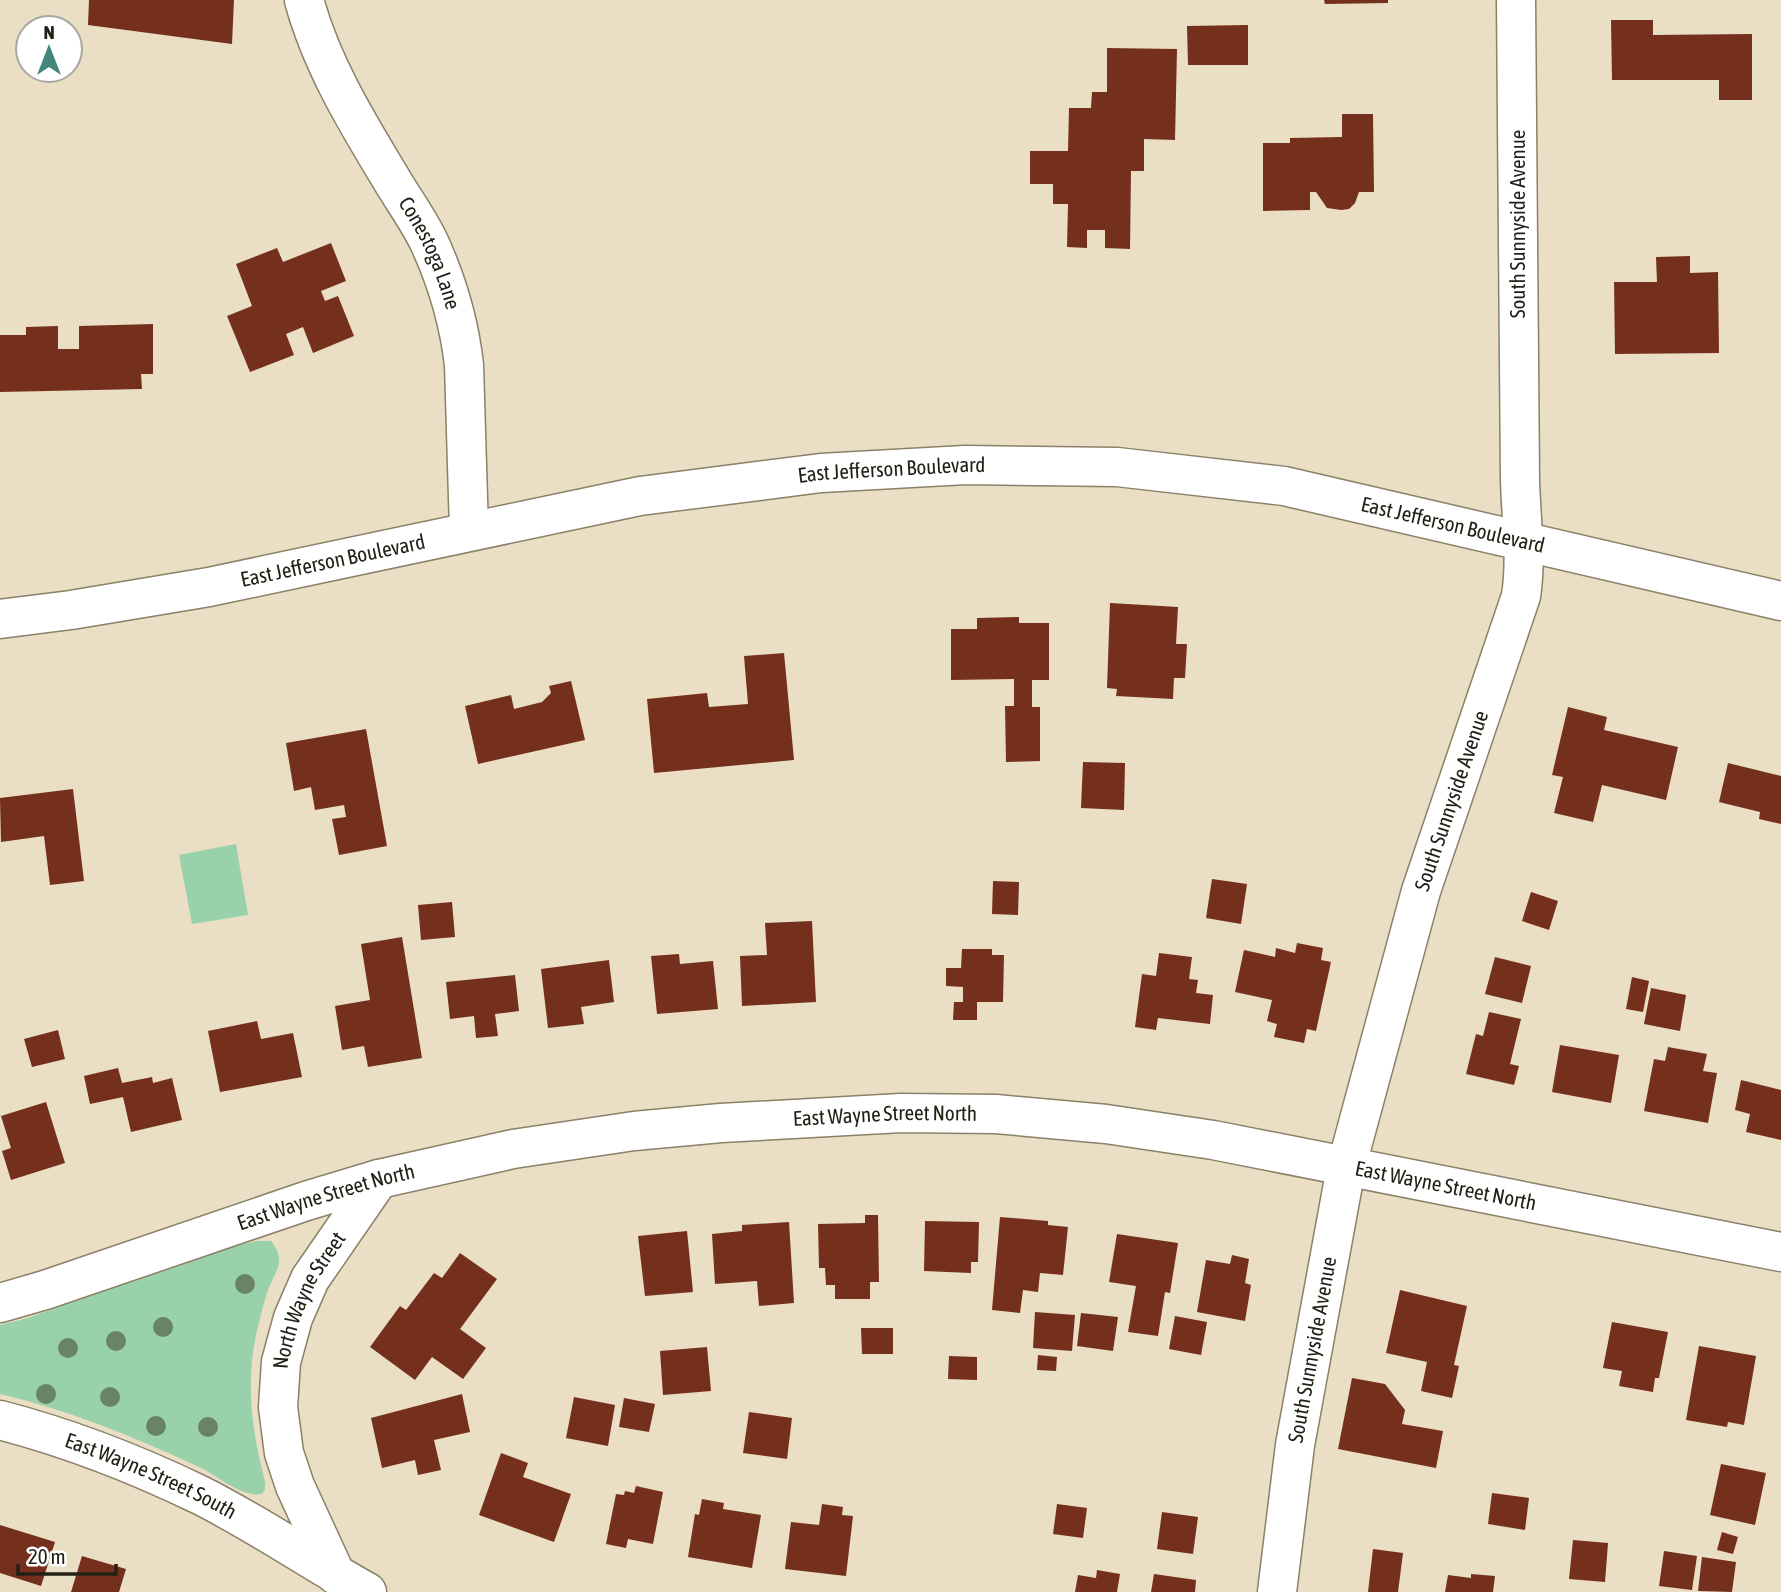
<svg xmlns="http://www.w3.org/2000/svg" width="1781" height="1592" viewBox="0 0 1781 1592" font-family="'Asap Condensed',sans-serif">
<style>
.green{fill:#99d2aa}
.building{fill:#74301d}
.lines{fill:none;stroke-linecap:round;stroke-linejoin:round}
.minor-casing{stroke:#8b8068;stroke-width:41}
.minor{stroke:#fff;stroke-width:38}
.tree{fill:#698366}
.labels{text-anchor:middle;stroke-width:7;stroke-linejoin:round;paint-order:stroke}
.street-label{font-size:21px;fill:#242016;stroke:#fff}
</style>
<rect width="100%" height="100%" fill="#eadec4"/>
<!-- green -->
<g class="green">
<polygon points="236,844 248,915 192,924 179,855"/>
<path d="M 257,1241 L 271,1241 C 287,1262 276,1269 268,1290 C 264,1302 261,1314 258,1326 C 245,1379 251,1429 265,1481 L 265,1489 L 262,1494 C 242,1498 217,1475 199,1467 C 135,1437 69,1410 0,1394 L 0,1325 L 28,1318 L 221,1249 Z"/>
</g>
<!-- building -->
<g class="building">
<polygon points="89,0 234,0 232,44 88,25"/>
<polygon points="1324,0 1388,0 1388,3 1325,4"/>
<polygon points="1611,20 1653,20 1653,35 1752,34 1752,100 1719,100 1719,80 1612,80"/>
<polygon points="1248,25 1248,65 1188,65 1187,26"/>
<polygon points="1107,48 1177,49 1175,140 1144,139 1144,171 1131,171 1130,249 1105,248 1105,230 1087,230 1087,248 1067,247 1068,204 1053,204 1053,184 1030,184 1030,151 1068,151 1069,108 1091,108 1092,92 1107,92"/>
<polygon points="1342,114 1373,114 1374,192 1359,192 1355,203 1349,209 1341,210 1327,208 1316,192 1310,192 1310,210 1263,211 1263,143 1290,143 1290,138 1342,137"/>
<polygon points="331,243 346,281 321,291 325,301 338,296 354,336 313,353 303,327 286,334 294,355 250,372 227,316 252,306 236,264 277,248 283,262"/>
<polygon points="1690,256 1690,273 1718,272 1719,353 1615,354 1614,282 1657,282 1656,257"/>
<polygon points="153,324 153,374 141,374 142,389 0,392 0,335 26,335 26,327 58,326 58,349 79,349 79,326"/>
<polygon points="1110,603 1178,607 1176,644 1187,644 1185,678 1174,678 1173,699 1116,696 1117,689 1107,688"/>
<polygon points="1019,617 1019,623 1049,623 1049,680 1032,680 1032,707 1040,707 1040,761 1006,762 1005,706 1014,706 1014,679 951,680 951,629 977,629 977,618"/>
<polygon points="784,653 794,760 654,773 647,699 707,693 709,707 748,704 744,656"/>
<polygon points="571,681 585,740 478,764 465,706 511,695 514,709 542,702 551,693 549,686"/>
<polygon points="1568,707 1607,717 1604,730 1678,747 1666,800 1602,785 1593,822 1554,813 1563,777 1552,775"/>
<polygon points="366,729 387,846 339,855 332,819 346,817 344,805 315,810 311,787 294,791 286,743"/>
<polygon points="1083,762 1125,763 1124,810 1081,808"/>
<polygon points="1728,763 1781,776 1781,824 1759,819 1760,812 1719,802"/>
<polygon points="73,789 84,881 50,885 44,836 1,842 0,798"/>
<polygon points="1212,879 1247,884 1241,924 1206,918"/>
<polygon points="993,881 1019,882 1018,915 992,914"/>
<polygon points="1531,892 1558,901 1549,930 1522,921"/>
<polygon points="452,902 455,937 421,940 418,905"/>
<polygon points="812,921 816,1002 742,1006 740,956 767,955 765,923"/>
<polygon points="402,937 422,1058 368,1067 364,1046 342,1050 335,1006 370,1000 361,944"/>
<polygon points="1297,943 1323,948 1321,960 1331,962 1316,1031 1307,1029 1304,1043 1274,1037 1277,1024 1267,1021 1272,1000 1235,992 1244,950 1275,957 1276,948 1295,953"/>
<polygon points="962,949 992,949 992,955 1004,955 1003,1002 977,1002 977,1020 953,1020 954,1002 963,1002 963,987 946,986 946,968 961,968"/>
<polygon points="1159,953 1192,957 1189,979 1198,980 1196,993 1213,995 1210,1024 1158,1018 1156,1030 1135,1027 1142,974 1156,976"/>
<polygon points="679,954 680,964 713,961 718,1009 657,1014 651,956"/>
<polygon points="1495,957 1531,966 1522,1003 1485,994"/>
<polygon points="609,960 614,1002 581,1007 584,1024 548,1028 541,969"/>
<polygon points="515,975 519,1011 495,1014 498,1036 476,1038 474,1016 450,1019 446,982"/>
<polygon points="1632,977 1649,981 1643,1012 1626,1009"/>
<polygon points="1651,988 1686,995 1680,1031 1644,1024"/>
<polygon points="1489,1012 1521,1019 1510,1064 1519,1066 1514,1085 1466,1074 1476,1034 1483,1036"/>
<polygon points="257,1021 261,1039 293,1033 302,1077 220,1092 208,1031"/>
<polygon points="58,1030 65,1059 32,1067 24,1039"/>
<polygon points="1560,1045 1619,1055 1611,1103 1552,1092"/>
<polygon points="1668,1047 1707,1054 1703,1071 1717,1073 1708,1123 1644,1111 1654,1059 1665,1061"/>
<polygon points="118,1068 122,1083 152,1077 153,1083 172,1078 182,1120 131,1132 123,1097 90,1104 84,1076"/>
<polygon points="1741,1080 1781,1090 1781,1140 1746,1132 1750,1114 1735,1110"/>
<polygon points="46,1102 65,1163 11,1180 2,1151 11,1148 1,1116"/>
<polygon points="865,1215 878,1215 879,1282 870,1282 870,1299 835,1299 835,1285 826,1285 825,1268 819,1268 818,1224 865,1223"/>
<polygon points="1000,1217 1048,1221 1048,1225 1068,1227 1063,1275 1040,1273 1038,1292 1023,1290 1020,1313 992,1310"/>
<polygon points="925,1221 979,1222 978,1262 971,1262 971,1273 924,1271"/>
<polygon points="789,1222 794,1303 759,1306 757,1281 715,1284 712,1234 742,1231 742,1225"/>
<polygon points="687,1231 693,1292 645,1296 638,1236"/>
<polygon points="1117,1234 1178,1243 1170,1293 1165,1292 1158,1336 1128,1332 1136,1286 1109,1282"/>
<polygon points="460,1253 497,1279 460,1329 486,1348 463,1379 432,1357 415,1380 370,1347 400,1306 406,1310 434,1273 442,1278"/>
<polygon points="1232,1255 1249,1259 1245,1283 1251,1285 1245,1321 1197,1312 1206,1260 1230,1264"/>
<polygon points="1400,1290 1467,1306 1454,1365 1459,1366 1452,1398 1421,1391 1427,1362 1386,1353"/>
<polygon points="1035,1312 1075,1315 1072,1351 1033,1348"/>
<polygon points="1081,1313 1118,1317 1113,1351 1077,1346"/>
<polygon points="1175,1316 1207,1322 1201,1355 1169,1349"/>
<polygon points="1612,1322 1668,1332 1659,1378 1655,1378 1653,1392 1619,1386 1622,1371 1603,1368"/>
<polygon points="861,1328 893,1328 893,1354 862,1354"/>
<polygon points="1699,1346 1756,1356 1744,1425 1728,1422 1727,1427 1686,1420"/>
<polygon points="707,1347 711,1391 663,1395 660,1351"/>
<polygon points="1038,1355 1057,1357 1056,1371 1037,1370"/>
<polygon points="949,1356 977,1357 977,1380 948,1379"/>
<polygon points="1352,1378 1385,1384 1405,1410 1402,1424 1443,1431 1436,1468 1338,1449"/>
<polygon points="462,1394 470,1432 434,1440 441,1470 418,1475 415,1460 382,1468 371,1418"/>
<polygon points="574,1397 615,1405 608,1446 566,1438"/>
<polygon points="624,1398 655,1404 649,1432 619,1427"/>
<polygon points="749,1412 792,1418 787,1459 743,1453"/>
<polygon points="501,1453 528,1463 523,1477 571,1494 554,1542 479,1515"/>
<polygon points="1721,1464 1766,1473 1755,1525 1710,1515"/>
<polygon points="636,1486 663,1492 653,1544 628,1539 626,1548 606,1544 616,1494 624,1495 625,1491 634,1493"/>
<polygon points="1492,1493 1529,1498 1525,1530 1488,1524"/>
<polygon points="702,1499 724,1503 723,1509 761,1515 752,1568 688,1557 695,1514 699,1515"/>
<polygon points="822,1504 843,1507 842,1515 853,1516 846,1576 785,1569 791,1522 819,1525"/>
<polygon points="1057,1504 1087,1508 1083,1538 1053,1534"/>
<polygon points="1162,1512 1198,1517 1193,1554 1157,1549"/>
<polygon points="0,1525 55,1542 41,1586 0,1573"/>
<polygon points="1722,1532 1738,1537 1733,1554 1717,1550"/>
<polygon points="1573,1540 1608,1543 1605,1582 1569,1579"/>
<polygon points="1373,1549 1403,1553 1398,1592 1368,1592"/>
<polygon points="1664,1551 1697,1556 1692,1590 1659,1586"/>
<polygon points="82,1556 126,1569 119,1592 71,1592"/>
<polygon points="1702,1557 1736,1562 1732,1592 1698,1591"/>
<polygon points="1097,1570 1120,1574 1117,1592 1075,1592 1078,1575 1096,1578"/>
<polygon points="1154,1574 1196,1580 1195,1592 1151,1592"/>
<polygon points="1471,1574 1495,1576 1493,1592 1445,1592 1448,1575 1471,1578"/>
</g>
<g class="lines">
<!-- minor casing -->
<g class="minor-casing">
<g id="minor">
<path id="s1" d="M 304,0 C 322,66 358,124 393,182 C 405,202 419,221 429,242 C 447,281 459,321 464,365 L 469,531"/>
<path id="s2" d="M 0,619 L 71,610 L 209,587 L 640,496 L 821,473 L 965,465 L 1117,467 L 1284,486 L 1781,601"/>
<path id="s3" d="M 0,1303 L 45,1290 L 306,1201 L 379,1179 L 513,1149 L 634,1131 L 721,1123 L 901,1113 L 996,1114 L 1106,1124 L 1213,1140 L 1781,1252"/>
<path id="s4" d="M 0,1420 C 69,1438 136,1464 200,1495 C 258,1524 311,1561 367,1592"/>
<path id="s5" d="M 336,1575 L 295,1486 L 284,1453 L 278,1407 L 281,1362 L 293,1318 L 310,1279 L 379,1179"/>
<path id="s6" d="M 1277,1592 L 1295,1445 L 1346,1168 L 1421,891 L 1521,596 C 1527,557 1521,520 1520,480 L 1516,0"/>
</g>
</g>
<!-- minor -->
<use href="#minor" class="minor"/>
</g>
<!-- trees -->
<g class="tree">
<circle cx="245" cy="1284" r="10"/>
<circle cx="163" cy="1327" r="10"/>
<circle cx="116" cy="1341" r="10"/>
<circle cx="68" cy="1348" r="10"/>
<circle cx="46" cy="1394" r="10"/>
<circle cx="110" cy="1397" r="10"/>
<circle cx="156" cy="1426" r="10"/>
<circle cx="208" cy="1427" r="10"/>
</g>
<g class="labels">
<!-- street labels -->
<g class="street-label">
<text transform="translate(1518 224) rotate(-90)" y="7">South Sunnyside Avenue</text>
<text dy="7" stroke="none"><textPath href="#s1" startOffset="284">Conestoga Lane</textPath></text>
<text dy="7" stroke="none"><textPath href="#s2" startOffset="905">East Jefferson Boulevard</textPath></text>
<text dy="7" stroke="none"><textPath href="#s2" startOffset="1472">East Jefferson Boulevard</textPath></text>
<text dy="7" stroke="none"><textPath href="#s2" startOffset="338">East Jefferson Boulevard</textPath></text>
<text dy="7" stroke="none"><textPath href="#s6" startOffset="812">South Sunnyside Avenue</textPath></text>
<text dy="7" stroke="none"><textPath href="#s3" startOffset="910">East Wayne Street North</textPath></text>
<text dy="7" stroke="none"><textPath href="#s3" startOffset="1477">East Wayne Street North</textPath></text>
<text dy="7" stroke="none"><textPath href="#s3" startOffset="343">East Wayne Street North</textPath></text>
<text dy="7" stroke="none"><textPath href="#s5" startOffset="292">North Wayne Street</textPath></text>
<text dy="7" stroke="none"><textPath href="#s6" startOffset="245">South Sunnyside Avenue</textPath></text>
<text dy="7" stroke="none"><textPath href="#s4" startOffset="161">East Wayne Street South</textPath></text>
</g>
</g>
<!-- north arrow -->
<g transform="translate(49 49)"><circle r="33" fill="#ffffff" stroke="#a7a6a2" stroke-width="2"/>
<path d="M0-5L12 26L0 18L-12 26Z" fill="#44877a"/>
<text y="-10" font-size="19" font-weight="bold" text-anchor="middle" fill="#242016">N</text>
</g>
<!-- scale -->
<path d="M18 1564v10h98v-10" fill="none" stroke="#242016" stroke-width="3.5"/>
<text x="28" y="1564" font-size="21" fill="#242016" stroke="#ffffff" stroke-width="5" paint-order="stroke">20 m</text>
</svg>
